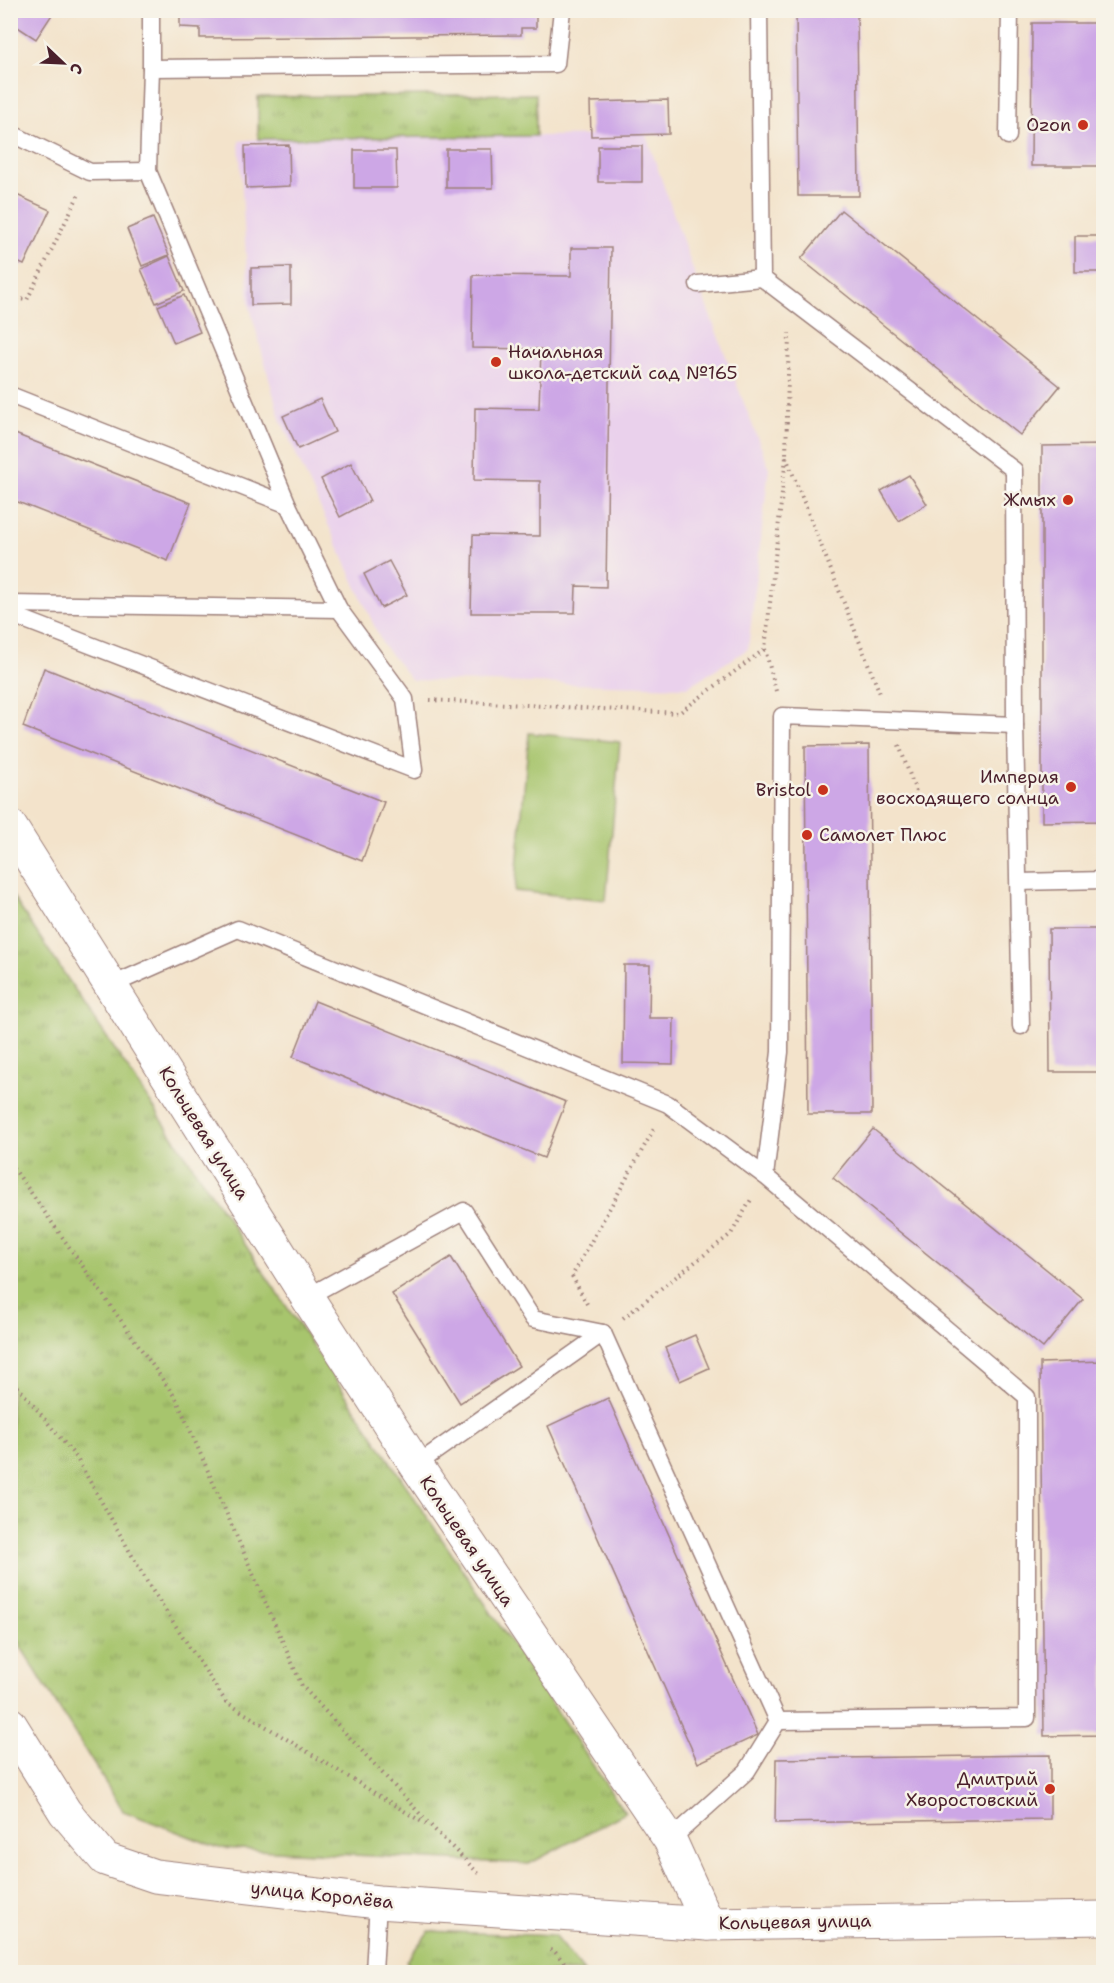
<svg xmlns="http://www.w3.org/2000/svg" width="1114" height="1983" viewBox="0 0 1114 1983" font-family="'Shantell Sans',sans-serif">
<style>
.built{fill:#ead1ec}
.grass{fill:url(#grass-tufts);stroke:#78724c;stroke-width:1.5}
.pitch{fill:#a7c56d;stroke:#78724c;stroke-width:1.5}
.building{fill:#cda7e6}
.lines{fill:none;stroke-linecap:round;stroke-linejoin:round}
.lane-casing{stroke:#9e817b;stroke-width:19}
.street-casing{stroke:#9e817b;stroke-width:35}
.path{stroke:#9e817b;stroke-width:4;stroke-dasharray:1.5 4.5;stroke-linecap:butt}
.lane{stroke:#fff;stroke-width:16}
.street{stroke:#fff;stroke-width:33}
.poi-dot{fill:#c8321e;stroke:#f7f3e8;stroke-width:2}
.labels{text-anchor:middle;stroke-width:5;stroke-linejoin:round;paint-order:stroke}
.poi-label{font-size:18px;fill:#4a1f2b;stroke:#f7f3e8;text-anchor:end}
.street-label{font-size:18px;fill:#4a1f2b;stroke:#f7f3e8}
</style>
<defs>
<pattern id="grass-tufts" width="24" height="20" patternUnits="userSpaceOnUse" patternTransform="scale(1.5)"><rect width="24" height="20" fill="#a7c56d"/><path d="M3 7l-1-3M5 7V3M7 7l1-3M15 17l-1-3M17 17v-4M19 17l1-3" fill="none" stroke="#8a9f5a"/></pattern>
</defs>
<rect width="100%" height="100%" fill="#f7f3e8"/>
<filter id="ink" filterUnits="userSpaceOnUse"><feTurbulence type="fractalNoise" baseFrequency=".0167" numOctaves="2"/><feDisplacementMap in="SourceGraphic" scale="12" xChannelSelector="R" yChannelSelector="G"/><feConvolveMatrix kernelMatrix="1 2 1 2 8 2 1 2 1" color-interpolation-filters="sRGB"/></filter>
<filter id="wash" filterUnits="userSpaceOnUse"><feTurbulence type="fractalNoise" baseFrequency=".008" numOctaves="4" result="noise"/><feDisplacementMap in="SourceGraphic" scale="24" xChannelSelector="R" yChannelSelector="G"/><feGaussianBlur stdDeviation="1.35" result="paint"/><feColorMatrix in="noise" values="0 0 0 0 0 0 0 0 0 0 0 0 0 0 0 0 0 1.4 0 .05"/><feComposite in="paint" operator="in"/></filter>
<g filter="url(#wash)">
<rect width="100%" height="100%" fill="#f3e3cb"/>
<!-- built -->
<g class="built">
<polygon points="646,135 698,284 769,468 748,649 687,687 412,680 383,645 280,419 249,304 239,141 258,139"/>
<polygon points="1100,1967 1100,1972 841,1972 841,1969"/>
</g>
<!-- grass -->
<g class="grass">
<polygon points="536,94 536,136 258,139 258,97"/>
<polygon points="11,894 625,1813 529,1864 219,1848 123,1811 11,1631"/>
<polygon points="429,1931 554,1936 584,1972 416,1972 406,1961"/>
</g>
<!-- pitch -->
<polygon class="pitch" points="529,733 620,742 606,900 515,891"/>
<g id="blocks">
<!-- building -->
<g class="building">
<polygon points="10,10 55,10 36,39 10,22"/>
<polygon points="180,10 536,10 536,28 521,28 521,35 200,38 200,28 180,27"/>
<polygon points="796,10 857,10 859,196 798,196"/>
<polygon points="1032,23 1100,23 1100,55 1104,55 1104,135 1099,135 1099,166 1031,166"/>
<polygon points="668,100 669,134 591,136 590,102"/>
<polygon points="289,145 290,186 246,188 245,146"/>
<rect x="598" y="146" width="44" height="36"/>
<polygon points="446,149 492,149 493,188 446,188"/>
<polygon points="354,150 396,150 397,188 354,188"/>
<polygon points="10,192 50,210 24,265 10,259"/>
<polygon points="841,210 1060,386 1020,435 801,259"/>
<polygon points="153,218 169,255 142,266 127,229"/>
<rect x="1075" y="236" width="29" height="36"/>
<polygon points="571,248 611,248 606,587 576,586 575,613 471,613 473,535 540,536 540,481 474,480 475,408 539,409 541,349 472,348 473,275 571,276"/>
<polygon points="169,256 184,291 156,303 141,269"/>
<polygon points="291,267 291,304 251,305 251,268"/>
<polygon points="184,295 200,332 174,343 158,306"/>
<polygon points="320,399 335,432 298,449 283,416"/>
<polygon points="10,432 191,503 168,561 10,499"/>
<polygon points="1104,445 1103,821 1042,822 1042,446"/>
<polygon points="351,463 370,501 340,517 321,479"/>
<polygon points="909,475 927,504 899,521 881,491"/>
<polygon points="389,561 407,595 381,608 364,574"/>
<polygon points="44,668 384,802 362,861 23,727"/>
<polygon points="869,745 872,1114 808,1114 805,746"/>
<polygon points="1049,929 1104,929 1104,1072 1050,1072"/>
<polygon points="624,965 650,965 649,1018 674,1018 673,1064 623,1063"/>
<polygon points="315,1001 566,1102 544,1158 293,1057"/>
<polygon points="873,1129 1083,1299 1043,1348 833,1178"/>
<polygon points="451,1257 519,1366 460,1403 392,1294"/>
<polygon points="695,1335 709,1368 680,1381 665,1348"/>
<polygon points="1104,1361 1104,1735 1044,1736 1040,1363"/>
<polygon points="608,1398 758,1735 698,1763 548,1426"/>
<polygon points="1050,1755 1050,1819 775,1823 776,1759"/>
</g>
</g>
</g>
<g filter="url(#ink)">
<use href="#blocks" fill-opacity="0" stroke="#9e817b" stroke-width="1.5"/>
<g class="lines">
<!-- lane casing -->
<g class="lane-casing">
<g id="lane">
<polyline points="759,10 762,278 1014,470 1015,725 1021,1026"/>
<polyline points="151,68 556,64 562,10"/>
<polyline points="10,133 90,172 148,171"/>
<polyline points="1008,136 1010,10"/>
<polyline points="698,284 762,278"/>
<polyline points="10,395 288,505"/>
<polyline points="10,604 339,609"/>
<polyline points="10,614 414,770 405,699 339,609 288,505 148,171 151,68 151,10"/>
<polyline points="1019,882 1104,880"/>
<polyline points="112,985 238,929 668,1104 765,1176 1027,1397 1027,1718 778,1721 603,1333 533,1319 464,1211 307,1297"/>
<polyline points="765,1176 780,1052 782,716 1015,725"/>
<polyline points="416,1465 603,1333"/>
<polyline points="670,1840 747,1771 778,1721"/>
<polyline points="374,1972 378,1902"/>
</g>
</g>
<!-- street casing -->
<g class="street-casing">
<g id="street">
<polyline points="10,826 307,1297 416,1465 670,1840 708,1924"/>
<polyline points="10,1724 65,1812 105,1859 155,1876 378,1902 708,1924 1104,1918"/>
</g>
</g>
<!-- path -->
<g class="path">
<polyline points="10,298 27,300 79,194"/>
<polyline points="786,457 881,696"/>
<polyline points="776,691 765,649 786,457 789,333"/>
<polyline points="430,700 679,713 765,649"/>
<polyline points="899,745 920,803"/>
<polyline points="10,1163 177,1400 302,1686 433,1828 479,1874"/>
<polyline points="587,1304 572,1276 655,1127"/>
<polyline points="623,1318 731,1234 752,1198"/>
<polyline points="10,1377 76,1457 150,1587 226,1702 427,1825"/>
<polyline points="550,1950 554,1951 573,1972"/>
</g>
<!-- lane -->
<use href="#lane" class="lane"/>
<!-- street -->
<use href="#street" class="street"/>
</g>
</g>
<!-- markers -->
<g class="poi-dot">
<circle cx="1083" cy="125" r="6"/>
<circle cx="496" cy="362" r="6"/>
<circle cx="1068" cy="500" r="6"/>
<circle cx="1071" cy="787" r="6"/>
<circle cx="823" cy="790" r="6"/>
<circle cx="807" cy="835" r="6"/>
<circle cx="1050" cy="1789" r="6"/>
</g>
<g class="labels">
<!-- poi labels -->
<g class="poi-label">
<text x="1071" y="131">Ozon</text>
<text x="508" y="358" text-anchor="start">Начальная<tspan x="508" dy="21">школа-детский сад №165</tspan></text>
<text x="1056" y="506">Жмых</text>
<text x="1059" y="783">Империя<tspan x="1059" dy="21">восходящего солнца</tspan></text>
<text x="811" y="796">Bristol</text>
<text x="819" y="841" text-anchor="start">Самолет Плюс</text>
<text x="1038" y="1785">Дмитрий<tspan x="1038" dy="21">Хворостовский</tspan></text>
</g>
<!-- street labels -->
<g class="street-label">
<text transform="translate(204 1133) rotate(58)" y="6">Кольцевая улица</text>
<text transform="translate(467 1541) rotate(56)" y="6">Кольцевая улица</text>
<text transform="translate(322 1895) rotate(6)" y="6">улица Королёва</text>
<text transform="translate(795 1922) rotate(-1)" y="6">Кольцевая улица</text>
</g>
</g>
<!-- margin -->
<rect width="1114" height="1983" fill="none" stroke="#f7f3e8" stroke-width="36"/>
<!-- north arrow -->
<g transform="translate(63 63) rotate(113)" stroke="#f7f3e8" stroke-width="4.5" paint-order="stroke">
<path d="M0-4.5L10 22L0 15L-10 22Z" fill="#4a1f2b"/>
<text y="-9" font-size="16" font-weight="bold" text-anchor="middle" fill="#4a1f2b">С</text>
</g>
</svg>
